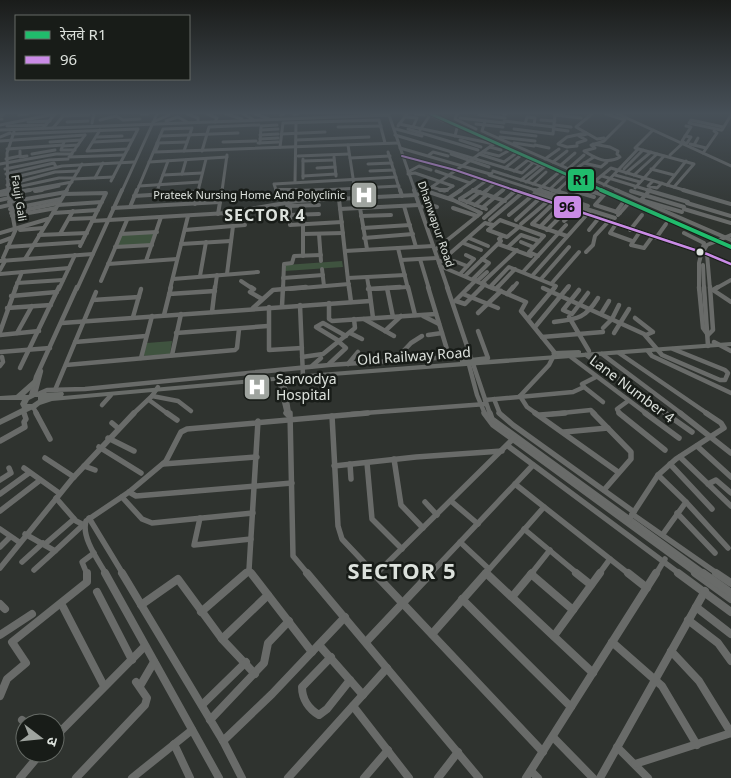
<svg xmlns="http://www.w3.org/2000/svg" width="731" height="778" viewBox="0 0 731 778" font-family="'Noto Sans','Noto Sans Devanagari',sans-serif">
<style>
.green{fill:#3f533f}
.lines{fill:none;stroke-linecap:round;stroke-linejoin:round}
.minor-far4{stroke:#696b69;stroke-width:3}
.minor-far3{stroke:#696b69;stroke-width:4}
.minor-far2{stroke:#696b69;stroke-width:4.5}
.minor-far1{stroke:#696b69;stroke-width:5.5}
.minor{stroke:#696b69;stroke-width:8}
.major{fill:#696c69;fill-rule:evenodd}
.bus-1-far1-casing{stroke:#181c18;stroke-width:4}
.bus-1-casing{stroke:#181c18;stroke-width:5}
.bus-1-far1{stroke:#ca8be6;stroke-width:2}
.bus-1{stroke:#ca8be6;stroke-width:2.5}
.rail-1-far1-casing{stroke:#181c18;stroke-width:5}
.rail-1-casing{stroke:#181c18;stroke-width:6}
.rail-1-far1{stroke:#20bc6c;stroke-width:3}
.rail-1{stroke:#20bc6c;stroke-width:4}
.bus-dot{fill:#dce1dc;stroke:#181c18;stroke-width:2}
.labels{text-anchor:middle;stroke-width:5;stroke-linejoin:round;paint-order:stroke}
.far-poi-label{font-size:11px;fill:#dce1dc;stroke:#181c18;text-anchor:end}
.far-street-label{font-size:11px;fill:#dce1dc;stroke:#181c18}
.street-label{font-size:14px;fill:#dce1dc;stroke:#181c18}
.poi-label{font-size:14px;fill:#dce1dc;stroke:#181c18;text-anchor:start}
.far-district-label{font-size:16px;font-weight:bold;letter-spacing:1px;fill:#dce1dc;stroke:#181c18}
.near-district-label{font-size:22px;font-weight:bold;letter-spacing:1px;fill:#dce1dc;stroke:#181c18}
.line-badge{stroke:#181c18;stroke-width:2}
.pale-badge-label{font-size:14px;text-anchor:middle;font-weight:bold;fill:#111}
</style>
<rect width="100%" height="100%" fill="#2f332f"/>
<!-- green -->
<g class="green">
<polygon points="155,233 151,244 117,246 122,235"/>
<polygon points="342,261 343,267 285,271 285,265"/>
<polygon points="172,341 170,354 143,356 147,343"/>
</g>
<g class="lines">
<!-- minor-far4 -->
<g class="minor-far4">
<polyline points="141,114 148,114"/>
<polyline points="187,114 198,118 198,122"/>
<polyline points="207,114 217,118 215,122"/>
<polyline points="226,114 242,119"/>
<polyline points="243,114 254,120"/>
<polyline points="255,114 269,119"/>
<polyline points="415,114 424,115"/>
<polyline points="457,114 455,119 476,129"/>
<polyline points="504,114 506,114"/>
<polyline points="592,114 576,127 597,139 604,138"/>
<polyline points="618,114 731,166"/>
<polyline points="19,115 27,114"/>
<polyline points="281,115 284,114"/>
<polyline points="294,115 297,114"/>
<polyline points="479,115 505,118"/>
<polyline points="555,115 581,118"/>
<polyline points="0,116 3,115"/>
<polyline points="62,116 89,115"/>
<polyline points="406,117 417,118 413,127"/>
<polyline points="460,118 504,123"/>
<polyline points="0,119 2,119"/>
<polyline points="100,120 116,116 123,120 140,119"/>
<polyline points="541,120 555,121"/>
<polyline points="166,121 178,117 187,122"/>
<polyline points="485,121 482,131 619,191"/>
<polyline points="504,121 554,127"/>
<polyline points="28,122 50,121"/>
<polyline points="67,122 88,121"/>
<polyline points="153,122 169,115"/>
<polyline points="92,123 94,114"/>
<polyline points="399,124 494,144 426,191"/>
<polyline points="476,124 503,127"/>
<polyline points="525,124 527,117 535,118 534,125"/>
<polyline points="0,125 55,114 43,128"/>
<polyline points="555,125 571,127"/>
<polyline points="7,126 46,125"/>
<polyline points="398,126 407,114"/>
<polyline points="338,127 381,126"/>
<polyline points="53,128 64,115"/>
<polyline points="396,129 422,136"/>
<polyline points="408,129 478,150"/>
<polyline points="514,129 553,134 555,114"/>
<polyline points="554,129 568,131"/>
<polyline points="0,130 389,115 415,191"/>
<polyline points="261,130 278,129"/>
<polyline points="420,130 430,115 443,121"/>
<polyline points="653,130 635,148 694,164 674,187"/>
<polyline points="721,130 689,123 691,120 723,127"/>
<polyline points="722,130 731,115"/>
<polyline points="501,132 536,136"/>
<polyline points="586,133 567,137 558,144 567,147 577,146 577,143 586,140 579,136 587,134"/>
<polyline points="12,134 138,129 111,181"/>
<polyline points="281,134 325,132"/>
<polyline points="260,135 278,134"/>
<polyline points="395,135 522,173 534,162"/>
<polyline points="160,136 238,133"/>
<polyline points="455,136 457,128"/>
<polyline points="685,136 691,137 687,143"/>
<polyline points="0,137 10,133"/>
<polyline points="97,137 122,136"/>
<polyline points="500,137 535,141"/>
<polyline points="260,139 278,138"/>
<polyline points="296,140 369,137"/>
<polyline points="460,140 481,147"/>
<polyline points="0,141 85,135"/>
<polyline points="50,142 81,140"/>
<polyline points="64,142 61,150 75,150"/>
<polyline points="93,142 132,140"/>
<polyline points="223,142 256,141"/>
<polyline points="157,143 187,142"/>
<polyline points="258,143 278,142"/>
<polyline points="260,143 261,126 277,125"/>
<polyline points="514,143 534,146"/>
<polyline points="685,143 682,141 691,127 686,126"/>
<polyline points="690,144 706,148"/>
<polyline points="158,145 155,152 398,143"/>
<polyline points="348,145 355,191"/>
<polyline points="535,145 549,148"/>
<path d="M 591,145 L 595,148 L 584,151 C 595,158 607,165 620,157 L 617,154 L 618,151 L 610,147 L 593,144"/>
<polyline points="592,145 604,141 625,120 606,114"/>
<polyline points="694,145 698,138"/>
<polyline points="63,146 78,145"/>
<polyline points="280,147 283,123 379,120 385,143"/>
<polyline points="490,147 501,150"/>
<polyline points="400,148 490,174"/>
<polyline points="7,149 63,145"/>
<polyline points="20,151 20,157 27,156"/>
<polyline points="87,151 100,130"/>
<polyline points="88,151 128,149"/>
<polyline points="202,151 209,127 259,125"/>
<polyline points="388,152 400,191"/>
<polyline points="483,152 499,156 508,151"/>
<polyline points="703,153 717,133 714,131"/>
<polyline points="32,154 55,150"/>
<polyline points="451,154 489,167"/>
<polyline points="479,154 504,162 515,154"/>
<polyline points="429,155 433,152 448,156"/>
<polyline points="670,155 683,143"/>
<polyline points="70,156 85,135"/>
<polyline points="298,156 349,154"/>
<polyline points="402,156 455,170 517,191"/>
<polyline points="69,157 124,155"/>
<polyline points="334,157 336,176"/>
<polyline points="350,158 390,156"/>
<polyline points="6,159 20,156"/>
<polyline points="303,159 303,178"/>
<polyline points="545,159 559,149"/>
<polyline points="303,161 334,160"/>
<polyline points="149,162 227,157"/>
<polyline points="553,162 567,151"/>
<polyline points="584,163 601,167 607,162"/>
<polyline points="0,164 56,154 72,154"/>
<polyline points="368,164 392,163"/>
<polyline points="561,165 575,153"/>
<polyline points="578,167 594,157"/>
<polyline points="317,168 335,167"/>
<polyline points="505,168 520,156"/>
<polyline points="5,169 49,160 68,159"/>
<polyline points="568,169 584,155"/>
<polyline points="624,169 643,150"/>
<polyline points="651,169 674,175"/>
<polyline points="370,171 394,170"/>
<polyline points="436,171 470,183"/>
<polyline points="493,171 556,191"/>
<polyline points="514,171 528,160 544,167 526,182"/>
<polyline points="408,172 419,166 431,170"/>
<polyline points="492,173 489,175 538,191"/>
<polyline points="626,173 651,152"/>
<polyline points="6,174 54,163 56,167"/>
<polyline points="182,174 186,160"/>
<polyline points="408,174 415,173 453,186"/>
<polyline points="163,175 202,173"/>
<polyline points="615,175 640,182"/>
<polyline points="634,175 657,154"/>
<polyline points="303,176 336,174"/>
<polyline points="602,176 651,191"/>
<polyline points="95,178 103,163"/>
<polyline points="7,179 62,166 134,162"/>
<polyline points="73,179 113,177"/>
<polyline points="521,180 540,165"/>
<polyline points="595,181 611,168 687,191"/>
<polyline points="653,181 648,186 657,188 662,183"/>
<polyline points="295,182 296,123"/>
<polyline points="533,184 546,172"/>
<polyline points="7,185 55,172 78,171"/>
<polyline points="604,185 638,149"/>
<polyline points="667,185 686,161"/>
<polyline points="139,186 200,182"/>
<polyline points="575,186 590,191"/>
<polyline points="432,187 444,191"/>
<polyline points="635,188 664,156"/>
<polyline points="8,189 59,178 74,178"/>
<polyline points="550,189 564,176"/>
<polyline points="297,190 276,190 274,184 396,177"/>
<polyline points="473,190 475,191"/>
<polyline points="539,190 541,191"/>
<polyline points="571,190 574,191"/>
<polyline points="5,191 8,190"/>
<polyline points="8,191 7,153 14,132"/>
<polyline points="23,191 72,182"/>
<polyline points="36,191 59,186"/>
<polyline points="66,191 82,164"/>
<polyline points="122,191 157,114"/>
<polyline points="137,191 163,129 192,128 184,151"/>
<polyline points="157,191 168,161"/>
<polyline points="198,191 206,159"/>
<polyline points="222,191 227,155"/>
<polyline points="302,191 399,186"/>
<polyline points="445,191 453,186"/>
<polyline points="459,191 477,178"/>
<polyline points="472,191 486,181"/>
<polyline points="486,191 494,184"/>
<polyline points="502,191 505,188"/>
<polyline points="537,191 558,173"/>
<polyline points="557,191 570,179"/>
</g>
<!-- minor-far3 -->
<g class="minor-far3">
<polyline points="8,190 15,229"/>
<polyline points="276,190 297,190"/>
<polyline points="355,190 356,198"/>
<polyline points="400,190 402,196"/>
<polyline points="414,190 448,289"/>
<polyline points="440,190 447,190"/>
<polyline points="473,190 505,201"/>
<polyline points="514,190 707,254 731,264"/>
<polyline points="534,190 539,191"/>
<polyline points="539,190 588,206"/>
<polyline points="552,190 566,194"/>
<polyline points="571,190 594,197"/>
<polyline points="586,190 604,195 595,205 620,213"/>
<polyline points="616,190 731,240"/>
<polyline points="647,190 688,202"/>
<polyline points="650,190 641,200 682,212"/>
<polyline points="683,190 731,204"/>
<polyline points="35,191 42,190"/>
<polyline points="297,191 327,190"/>
<polyline points="426,191 453,200 481,213 435,250"/>
<polyline points="557,191 559,190"/>
<polyline points="631,191 684,207"/>
<polyline points="0,192 8,190"/>
<polyline points="483,193 487,190"/>
<polyline points="536,193 615,218"/>
<polyline points="64,194 106,193 80,246"/>
<polyline points="0,195 30,190"/>
<polyline points="155,195 157,190"/>
<polyline points="134,196 198,192"/>
<polyline points="494,197 503,190"/>
<polyline points="449,198 461,190"/>
<polyline points="339,199 349,289"/>
<polyline points="460,199 474,190"/>
<polyline points="460,199 486,209"/>
<polyline points="0,200 9,198"/>
<polyline points="9,202 66,192"/>
<polyline points="467,202 480,192"/>
<polyline points="687,203 731,216"/>
<polyline points="195,204 199,190"/>
<polyline points="553,204 532,224 567,236"/>
<polyline points="58,205 102,202"/>
<polyline points="475,205 487,195"/>
<polyline points="287,206 319,205"/>
<polyline points="290,206 290,225 342,222"/>
<polyline points="404,206 416,247"/>
<polyline points="0,207 9,205"/>
<polyline points="130,207 137,190"/>
<polyline points="420,207 431,205 437,207"/>
<polyline points="113,208 220,202"/>
<polyline points="360,208 367,249"/>
<polyline points="453,208 477,216"/>
<polyline points="482,208 495,197"/>
<polyline points="10,209 61,199"/>
<polyline points="340,209 419,205"/>
<polyline points="684,209 731,223"/>
<polyline points="616,212 622,204"/>
<polyline points="11,213 58,203"/>
<polyline points="53,213 98,210"/>
<polyline points="218,214 222,190"/>
<polyline points="289,215 319,214"/>
<polyline points="509,215 539,190"/>
<polyline points="618,215 627,205"/>
<polyline points="12,216 56,208"/>
<polyline points="361,216 391,215"/>
<polyline points="484,218 515,191"/>
<polyline points="69,219 94,218"/>
<polyline points="490,220 522,193"/>
<polyline points="516,220 539,199"/>
<polyline points="92,221 227,213 297,201 416,195 428,190"/>
<polyline points="564,221 575,211"/>
<polyline points="303,224 303,256"/>
<polyline points="521,224 547,202"/>
<polyline points="616,224 610,233 632,241"/>
<polyline points="519,227 507,237 488,230 500,220 544,236 529,252 538,256"/>
<polyline points="540,227 560,206"/>
<polyline points="363,228 410,225"/>
<polyline points="20,230 43,228"/>
<polyline points="185,230 245,225"/>
<polyline points="547,230 568,209"/>
<polyline points="589,230 598,219"/>
<polyline points="630,230 642,215"/>
<polyline points="0,233 48,219"/>
<polyline points="639,233 631,245 644,248 652,237"/>
<polyline points="684,233 704,243 699,263 699,289"/>
<polyline points="60,234 73,211"/>
<polyline points="121,234 157,232"/>
<polyline points="303,234 343,233"/>
<polyline points="319,234 321,261"/>
<polyline points="39,235 87,233"/>
<polyline points="364,238 413,234"/>
<polyline points="469,238 488,246"/>
<polyline points="656,238 666,224"/>
<polyline points="0,242 11,238"/>
<polyline points="521,242 533,247"/>
<polyline points="463,243 481,250"/>
<polyline points="181,244 231,241"/>
<polyline points="498,244 531,256"/>
<polyline points="7,247 82,242"/>
<polyline points="115,247 152,245"/>
<polyline points="508,247 521,235 539,241"/>
<polyline points="398,248 408,289"/>
<polyline points="704,250 707,245 731,235"/>
<polyline points="345,251 433,246"/>
<polyline points="586,252 593,245 595,236 608,222"/>
<polyline points="707,254 710,289"/>
<polyline points="25,259 67,190"/>
<polyline points="420,259 429,289"/>
<polyline points="401,260 437,258"/>
<polyline points="0,261 93,254"/>
<polyline points="146,261 161,217"/>
<polyline points="454,261 467,266"/>
<polyline points="439,263 485,223 493,225"/>
<polyline points="108,264 177,259"/>
<polyline points="703,265 704,289"/>
<polyline points="440,266 494,289"/>
<polyline points="322,269 324,286"/>
<polyline points="0,270 5,261 3,258 16,229"/>
<polyline points="523,272 566,225"/>
<polyline points="0,274 69,268"/>
<polyline points="227,274 233,226"/>
<polyline points="460,274 474,259 466,255"/>
<polyline points="200,276 206,242"/>
<polyline points="465,276 501,241 499,239 502,236"/>
<polyline points="532,276 590,211"/>
<polyline points="367,277 369,289"/>
<polyline points="283,278 323,275"/>
<polyline points="348,278 405,275"/>
<polyline points="173,279 258,272"/>
<polyline points="473,279 489,263 482,259"/>
<polyline points="541,279 569,247"/>
<polyline points="101,281 127,220"/>
<polyline points="241,281 253,289"/>
<polyline points="477,281 487,272"/>
<polyline points="17,283 63,280"/>
<polyline points="482,283 517,250"/>
<polyline points="552,283 579,252"/>
<polyline points="490,287 509,267 556,286 554,289"/>
<polyline points="15,289 22,272"/>
<polyline points="59,289 75,255"/>
<polyline points="77,289 122,190"/>
<polyline points="170,289 188,216"/>
<polyline points="215,289 217,275"/>
<polyline points="283,289 284,264 292,263 294,256 321,255"/>
<polyline points="290,289 349,284"/>
<polyline points="375,289 408,287"/>
<polyline points="467,289 476,280"/>
<polyline points="480,289 485,284"/>
<polyline points="496,289 515,269"/>
<polyline points="512,289 517,283"/>
<polyline points="567,289 569,286"/>
<polyline points="715,289 731,280"/>
</g>
<!-- minor-far2 -->
<g class="minor-far2">
<polyline points="251,287 254,289 250,292 262,299"/>
<polyline points="349,287 351,302"/>
<polyline points="369,287 373,318"/>
<polyline points="408,287 415,315"/>
<polyline points="428,287 449,356"/>
<polyline points="447,287 490,414"/>
<polyline points="491,287 526,302 521,311 555,353 549,365 520,396"/>
<polyline points="699,287 703,328 708,335 713,330 710,287"/>
<polyline points="704,287 708,346"/>
<polyline points="718,287 713,290 731,302"/>
<polyline points="387,288 393,317"/>
<polyline points="543,288 644,334 662,355 720,380 725,380 728,373 725,370 673,349"/>
<polyline points="368,289 400,287"/>
<polyline points="496,289 498,287"/>
<polyline points="579,290 563,310 572,314 588,293"/>
<polyline points="169,294 215,291"/>
<polyline points="463,294 498,308"/>
<polyline points="507,294 513,287"/>
<polyline points="11,296 57,292"/>
<polyline points="93,300 139,297"/>
<polyline points="455,301 469,287"/>
<polyline points="456,301 465,304 482,287"/>
<polyline points="329,303 329,319 332,321 436,314"/>
<polyline points="300,305 303,377"/>
<polyline points="282,306 283,287"/>
<polyline points="269,307 269,350 302,348"/>
<polyline points="7,308 51,305"/>
<polyline points="253,308 273,290 306,287"/>
<polyline points="212,312 215,287"/>
<polyline points="478,313 501,291"/>
<polyline points="601,314 609,301"/>
<polyline points="164,315 171,287"/>
<polyline points="423,316 439,324"/>
<polyline points="133,317 141,289"/>
<polyline points="569,317 589,351"/>
<polyline points="635,318 653,332 646,335"/>
<polyline points="364,319 394,336"/>
<polyline points="528,319 555,287"/>
<path d="M 554,322 C 577,319 585,319 598,298"/>
<polyline points="62,323 370,301"/>
<polyline points="535,327 568,287"/>
<polyline points="603,328 612,319 619,305"/>
<polyline points="385,331 401,316"/>
<polyline points="478,331 488,358"/>
<polyline points="0,332 16,287"/>
<polyline points="17,333 32,306"/>
<polyline points="176,333 268,326"/>
<polyline points="350,333 362,339"/>
<polyline points="614,333 629,309"/>
<polyline points="0,335 39,331"/>
<polyline points="428,335 442,333"/>
<polyline points="542,337 603,332"/>
<polyline points="339,341 316,327 323,323 346,336"/>
<polyline points="75,342 146,336"/>
<polyline points="714,342 731,351"/>
<polyline points="648,351 652,356 731,393"/>
<polyline points="0,352 50,348"/>
<polyline points="619,353 708,414"/>
<polyline points="602,354 682,414"/>
<polyline points="172,355 181,314"/>
<polyline points="586,355 667,414"/>
<polyline points="302,357 323,354 355,328 354,319"/>
<polyline points="571,357 647,414"/>
<polyline points="141,358 152,316"/>
<polyline points="395,360 411,343 422,336"/>
<polyline points="468,361 477,395 485,414"/>
<polyline points="329,364 346,348 339,342"/>
<polyline points="348,364 358,352"/>
<polyline points="66,365 235,350 237,348 239,329"/>
<polyline points="0,366 3,362 2,357"/>
<polyline points="312,366 321,358"/>
<polyline points="20,368 59,287"/>
<polyline points="283,375 289,414"/>
<polyline points="278,376 287,414"/>
<polyline points="584,387 603,402"/>
<polyline points="55,390 96,292"/>
<polyline points="35,394 41,371"/>
<polyline points="38,394 47,390 85,389 329,365 467,356"/>
<polyline points="31,396 36,377 77,287"/>
<polyline points="152,396 178,401 191,411"/>
<polyline points="520,396 527,407 537,414"/>
<polyline points="494,399 500,414"/>
<polyline points="149,400 168,414"/>
<polyline points="485,400 573,392 584,387 582,384 596,377"/>
<polyline points="102,405 111,395"/>
<polyline points="33,407 37,414"/>
<polyline points="23,411 24,414"/>
<polyline points="133,414 152,396 158,387"/>
<polyline points="351,414 486,404"/>
<polyline points="552,414 591,410 595,414"/>
<polyline points="620,414 617,409 628,401"/>
</g>
<!-- minor-far1 -->
<g class="minor-far1">
<polyline points="36,413 50,439"/>
<polyline points="167,413 177,420"/>
<polyline points="286,413 289,416"/>
<polyline points="290,413 293,556 308,574"/>
<polyline points="484,413 493,425 697,574"/>
<polyline points="490,413 492,419 705,574"/>
<polyline points="499,413 513,425 634,512"/>
<polyline points="535,413 618,472"/>
<polyline points="593,413 631,452 631,459 604,490"/>
<polyline points="619,413 665,450"/>
<polyline points="645,413 679,438"/>
<polyline points="665,413 692,432"/>
<polyline points="680,413 731,453"/>
<polyline points="540,415 565,413"/>
<polyline points="332,416 338,526 342,539 375,574"/>
<polyline points="112,423 118,428"/>
<polyline points="564,432 608,428"/>
<polyline points="108,438 134,451"/>
<polyline points="0,441 25,427 24,422 26,419 24,413"/>
<polyline points="508,446 680,574"/>
<polyline points="697,446 731,477"/>
<polyline points="99,447 141,473"/>
<polyline points="680,457 731,506"/>
<polyline points="45,458 74,477"/>
<polyline points="394,459 401,505 423,528"/>
<polyline points="367,463 372,519 402,549"/>
<polyline points="163,464 257,457"/>
<polyline points="350,464 351,479"/>
<polyline points="670,464 712,509"/>
<polyline points="84,466 95,470"/>
<polyline points="334,466 416,457 502,451"/>
<polyline points="24,468 59,493"/>
<polyline points="658,475 686,502 728,548"/>
<polyline points="0,480 11,473 9,468"/>
<polyline points="515,484 629,574"/>
<polyline points="708,484 716,480 731,493"/>
<polyline points="129,492 136,496 292,483"/>
<polyline points="0,494 29,473"/>
<polyline points="122,497 142,519 152,523 253,513"/>
<polyline points="56,498 76,521 84,525"/>
<polyline points="451,501 478,524"/>
<polyline points="425,502 437,515"/>
<polyline points="0,511 39,481"/>
<polyline points="677,513 715,553"/>
<polyline points="632,514 718,574"/>
<polyline points="89,518 123,574"/>
<polyline points="200,518 194,545 251,539"/>
<polyline points="628,521 658,475 676,459 724,428 721,423 706,413"/>
<polyline points="0,529 19,542"/>
<polyline points="524,529 578,574"/>
<polyline points="25,534 55,551 83,525"/>
<polyline points="663,534 686,502"/>
<polyline points="460,542 489,569"/>
<polyline points="45,544 74,519"/>
<polyline points="0,547 10,537"/>
<polyline points="22,562 43,543"/>
<polyline points="0,568 72,479 134,413"/>
<polyline points="34,570 55,551"/>
<polyline points="87,574 82,562 94,553"/>
<path d="M 106,574 C 98,560 81,537 86,521 L 129,492 L 166,461 L 181,432 L 187,429 L 368,413"/>
<polyline points="245,574 249,570"/>
<polyline points="252,574 249,570 258,421"/>
<polyline points="376,574 515,437"/>
<polyline points="430,574 533,465"/>
<polyline points="485,574 544,507"/>
<polyline points="531,574 550,550"/>
<polyline points="599,574 610,559"/>
<polyline points="656,574 665,559"/>
</g>
<!-- minor -->
<g class="minor">
<polyline points="105,573 219,778"/>
<polyline points="122,573 223,741 242,778"/>
<polyline points="251,573 312,652"/>
<polyline points="307,573 479,778"/>
<polyline points="374,573 543,752"/>
<polyline points="486,573 593,673"/>
<polyline points="576,573 591,585"/>
<polyline points="628,573 647,588"/>
<polyline points="678,573 731,612"/>
<polyline points="695,573 731,599"/>
<polyline points="703,573 731,593"/>
<polyline points="716,573 731,583"/>
<polyline points="376,574 377,573"/>
<polyline points="531,574 573,610"/>
<polyline points="97,592 132,660"/>
<polyline points="512,597 532,573"/>
<polyline points="462,599 571,707"/>
<polyline points="0,604 5,609"/>
<polyline points="141,605 178,579 222,639 255,674"/>
<polyline points="63,607 104,686"/>
<polyline points="696,607 731,634"/>
<polyline points="201,612 246,573"/>
<polyline points="688,620 718,643 731,661"/>
<polyline points="432,634 486,573"/>
<polyline points="0,635 32,614"/>
<polyline points="554,636 600,573"/>
<polyline points="222,639 268,595"/>
<polyline points="366,642 431,573"/>
<polyline points="612,642 662,686 697,745"/>
<polyline points="319,645 363,695"/>
<polyline points="671,651 699,681 731,733"/>
<path d="M 331,657 L 302,687 C 302,699 309,709 319,715 L 327,709 L 350,680"/>
<polyline points="140,686 154,662"/>
<polyline points="0,696 7,679 26,663 12,642 87,582 87,573"/>
<polyline points="202,705 246,662"/>
<polyline points="353,706 409,778"/>
<polyline points="22,720 26,723"/>
<polyline points="210,720 264,663 268,643 289,621"/>
<polyline points="55,737 145,646"/>
<polyline points="553,737 593,778"/>
<polyline points="223,741 272,694 345,617"/>
<polyline points="174,744 190,778"/>
<polyline points="617,747 648,778"/>
<polyline points="635,764 731,733"/>
<polyline points="531,771 538,778"/>
<polyline points="20,778 41,753"/>
<polyline points="76,778 145,705 147,698 136,682"/>
<polyline points="132,778 192,730"/>
<polyline points="288,778 387,668"/>
<polyline points="364,778 388,750"/>
<polyline points="438,778 458,752"/>
<polyline points="526,778 656,573"/>
<polyline points="600,778 705,591"/>
</g>
<!-- major -->
<path class="major" d="M 731,342 L 731,346 L 319,377 L 52,401 L 40,405 L 35,409 L 31,410 L 0,425 L 0,419 L 22,408 L 20,404 L 22,400 L 0,400 L 0,396 L 16,395 L 33,380 L 37,380 L 38,382 L 37,384 L 25,395 L 28,395 L 35,392 L 39,393 L 61,392 L 63,392 L 64,394 L 63,396 L 319,373 L 460,362 L 460,359 L 462,359 L 487,356 L 490,358 L 489,360 L 486,360 L 557,355 L 552,354 L 551,353 L 554,351 L 579,350 L 581,351 L 581,353 ZM 35,397 L 38,397 L 38,400 L 32,404 L 27,404 L 29,400 Z"/>
<!-- bus-1-far1 casing -->
<g class="bus-1-far1-casing">
<polyline id="bus-1-far1" points="402,156 455,170 517,191"/>
</g>
<!-- bus-1 casing -->
<g class="bus-1-casing">
<polyline id="bus-1" points="514,190 707,254 731,264"/>
</g>
<!-- bus-1-far1 -->
<use href="#bus-1-far1" class="bus-1-far1"/>
<!-- bus-1 -->
<use href="#bus-1" class="bus-1"/>
<!-- rail-1-far1 casing -->
<g class="rail-1-far1-casing">
<polyline id="rail-1-far1" points="431,114 604,191"/>
</g>
<!-- rail-1 casing -->
<g class="rail-1-casing">
<polyline id="rail-1" points="601,190 731,247"/>
</g>
<!-- rail-1-far1 -->
<use href="#rail-1-far1" class="rail-1-far1"/>
<!-- rail-1 -->
<use href="#rail-1" class="rail-1"/>
</g>
<!-- sky -->
<linearGradient id="sky" x2="0" y2="1"><stop stop-color="#1a1c1a"/><stop offset="0.51" stop-color="#475058"/><stop offset="1" stop-color="#475058" stop-opacity="0"/></linearGradient>
<rect width="731" height="223" fill="url(#sky)"/>
<!-- icons -->
<defs>
<g id="hospital-square" transform="scale(1.4375)"><rect x="-9" y="-9" width="18" height="18" rx="4" fill="#9fa49f" stroke="#181c18"/><path d="M-5-5h3v3.5h4V-5h3V5h-3V1.5h-4V5h-3Z" fill="#fff"/></g>
</defs>
<g fill-rule="evenodd">
<use href="#hospital-square" x="364" y="195"/>
<use href="#hospital-square" x="257" y="387"/>
</g>
<!-- markers -->
<circle class="bus-dot" cx="700" cy="252" r="4.5"/>
<g class="labels">
<!-- far-poi labels -->
<g class="far-poi-label">
<text x="345" y="199">Prateek Nursing Home And Polyclinic</text>
</g>
<!-- far-street labels -->
<g class="far-street-label">
<text transform="translate(19 198) rotate(81)" y="4">Fauji Gali</text>
<text transform="translate(436 224) rotate(71)" y="4">Dhanwapur Road</text>
</g>
<!-- street labels -->
<g class="street-label">
<text transform="translate(414 356) rotate(-4)" y="5">Old Railway Road</text>
<text transform="translate(632 389) rotate(37)" y="5">Lane Number 4</text>
</g>
<!-- poi labels -->
<g class="poi-label">
<text x="276" y="384">Sarvodya<tspan x="276" dy="16">Hospital</tspan></text>
</g>
<!-- far-district labels -->
<g class="far-district-label">
<text x="265" y="221">SECTOR 4</text>
</g>
<!-- near-district labels -->
<g class="near-district-label">
<text x="402" y="579">SECTOR 5</text>
</g>
</g>
<g class="line-badge">
<rect x="567" y="168" width="28" height="24" rx="5" fill="#20bc6c"/>
<rect x="553" y="195" width="29" height="24" rx="5" fill="#ca8be6"/>
</g>
<g class="pale-badge-label">
<text x="581" y="185">R1</text>
<text x="567" y="212">96</text>
</g>
<!-- legend -->
<rect x="15" y="15" width="175" height="65" fill="#181c18" stroke="#666b66"/>
<rect x="25" y="31" width="25" height="8" fill="#20bc6c" stroke="#666b66"/>
<text x="60" y="40" font-size="15" fill="#dce1dc">रेलवे R1</text>
<rect x="25" y="56" width="25" height="8" fill="#ca8be6" stroke="#666b66"/>
<text x="60" y="65" font-size="15" fill="#dce1dc">96</text>
<!-- north arrow -->
<g transform="translate(40 738) rotate(106)"><circle r="24" fill="#181c18" stroke="#666b66"/>
<path d="M0-4L9 19L0 12L-9 19Z" fill="#9fa49f"/>
<text y="-8" font-size="14" font-weight="bold" text-anchor="middle" fill="#dce1dc">उ</text>
</g>
</svg>
